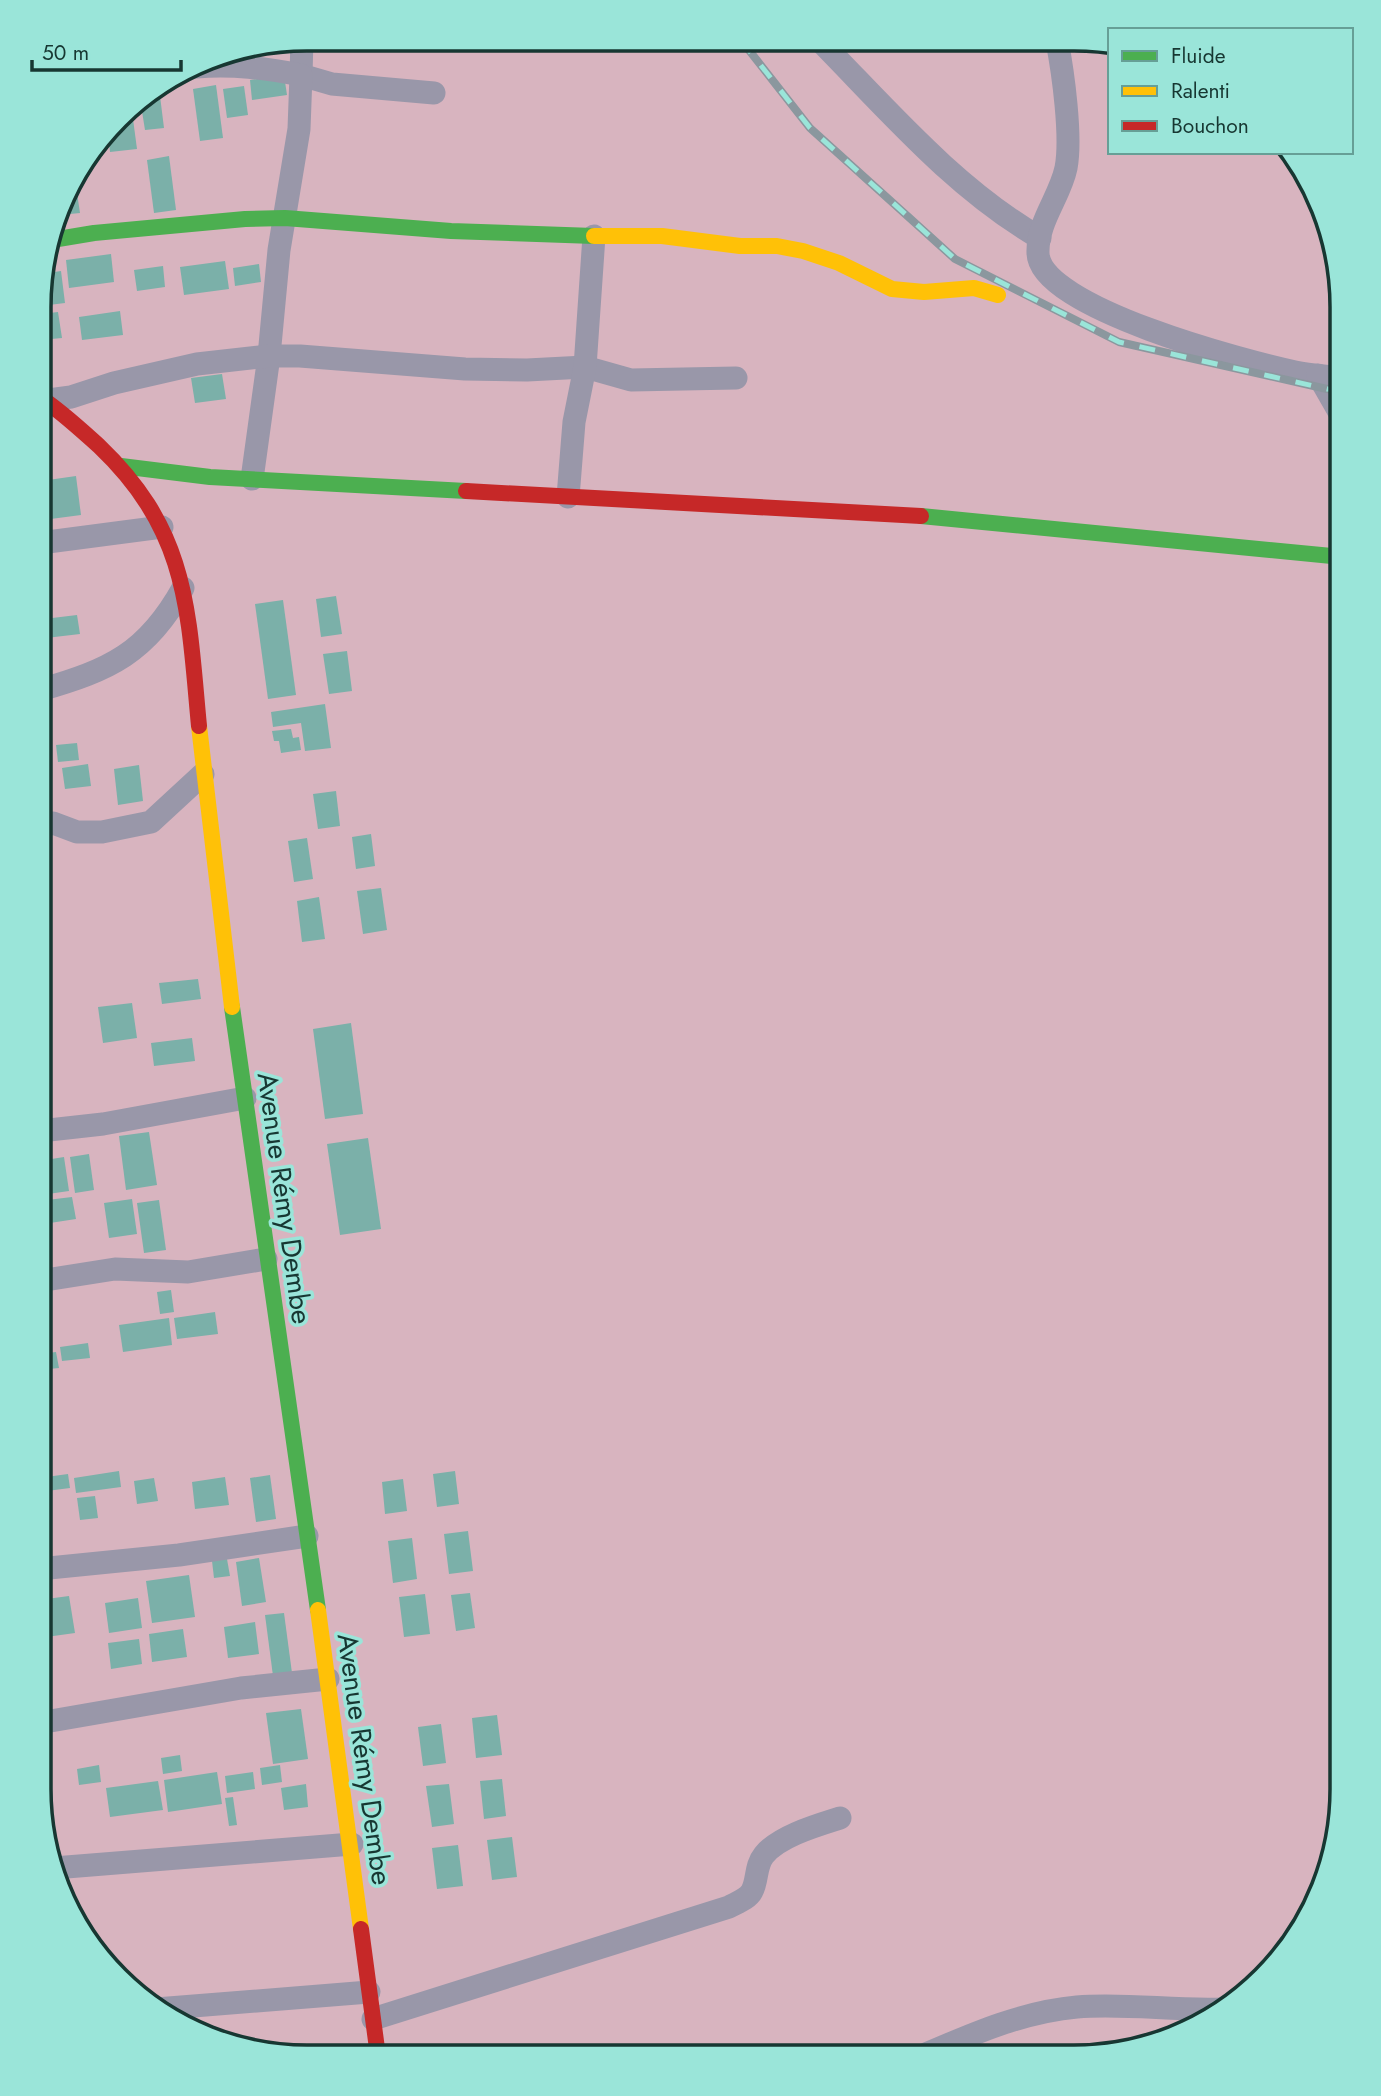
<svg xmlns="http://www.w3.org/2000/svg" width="1381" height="2096" viewBox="0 0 1381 2096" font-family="Jost,sans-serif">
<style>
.green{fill:#d8b4bf}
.building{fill:#7bb0a9}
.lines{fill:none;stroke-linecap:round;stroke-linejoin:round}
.street{stroke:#9997a9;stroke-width:23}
.fast{stroke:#4caf50;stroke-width:16}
.slow{stroke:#ffc107;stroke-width:16}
.jam{stroke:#c62828;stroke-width:16}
.rail-casing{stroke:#8b979e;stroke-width:8}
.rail{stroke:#9ae5d9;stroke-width:5;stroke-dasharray:16;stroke-linecap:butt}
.labels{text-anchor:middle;stroke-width:7;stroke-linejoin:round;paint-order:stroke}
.street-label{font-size:28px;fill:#173732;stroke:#9ae5d9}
.rim{fill:none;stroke:#173732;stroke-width:3.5}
</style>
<rect width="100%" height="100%" fill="#abd4cd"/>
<!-- green -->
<polygon class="green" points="307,39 1110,41 1110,152 1292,152 1322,204 1342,307 1342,1807 1328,1876 1297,1939 1251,1991 1177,2037 1075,2057 272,2055 204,2037 144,2002 94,1953 59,1892 39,1789 41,271 74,173 130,105 220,53"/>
<!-- building -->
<g class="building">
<polygon points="284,75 287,95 252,100 250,80"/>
<polygon points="216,85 223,138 200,141 193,89"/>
<polygon points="244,86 248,115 227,118 223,89"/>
<polygon points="159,88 164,128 145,130 140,99"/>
<polygon points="131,104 137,149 110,152 108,132"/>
<polygon points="169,156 176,210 154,213 147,160"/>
<polygon points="74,173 80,213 60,215"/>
<polygon points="111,254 114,282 69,288 66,260"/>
<polygon points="225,261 229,289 184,295 180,267"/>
<polygon points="259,264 261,282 235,286 233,268"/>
<polygon points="163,266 165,287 137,291 134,270"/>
<polygon points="61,271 65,303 41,306 41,274"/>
<polygon points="120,311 123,335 82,340 79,317"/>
<polygon points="58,312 62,338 41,340 41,314"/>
<polygon points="222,374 226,399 195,403 191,378"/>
<polygon points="76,476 81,515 43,520 41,481"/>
<polygon points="336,596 342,634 321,637 316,599"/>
<polygon points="283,600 296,695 268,699 255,604"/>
<polygon points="77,615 80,634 46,638 44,619"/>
<polygon points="347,651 352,691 329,694 323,654"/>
<polygon points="325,704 331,748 305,751 301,723 273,727 271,712"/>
<polygon points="291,729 293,738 299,737 301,750 281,753 279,741 274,741 272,731"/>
<polygon points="49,739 52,766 40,768 40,741"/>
<polygon points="77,743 79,760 58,762 56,745"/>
<polygon points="88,764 91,786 65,789 62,768"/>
<polygon points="139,765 143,801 118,805 114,769"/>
<polygon points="49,782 52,812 40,813 40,784"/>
<polygon points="336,791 340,826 318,829 313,794"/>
<polygon points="371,834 375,866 356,869 352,837"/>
<polygon points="307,838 313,879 294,882 288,841"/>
<polygon points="381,888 387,930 363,934 357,891"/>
<polygon points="319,897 325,939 302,942 297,901"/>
<polygon points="47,923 50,942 40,944 40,924"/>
<polygon points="198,979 201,999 162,1004 159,983"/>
<polygon points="132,1003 137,1038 103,1043 98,1007"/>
<polygon points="351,1023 363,1114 325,1119 313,1029"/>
<polygon points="192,1038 195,1061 154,1066 151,1043"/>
<polygon points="149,1132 157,1185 126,1190 119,1136"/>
<polygon points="368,1138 381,1229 340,1235 327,1144"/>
<polygon points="89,1154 94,1190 75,1193 70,1157"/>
<polygon points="64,1157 69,1191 41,1195 39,1161"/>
<polygon points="72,1197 76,1219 50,1223 47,1200"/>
<polygon points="132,1199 137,1234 109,1238 104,1203"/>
<polygon points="159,1200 166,1250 144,1253 137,1203"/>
<polygon points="171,1290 174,1312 160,1314 157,1292"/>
<polygon points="215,1312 218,1334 177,1339 174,1318"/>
<polygon points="46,1317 50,1347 39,1348 39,1318"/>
<polygon points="169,1318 172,1345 123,1352 119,1325"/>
<polygon points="88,1343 90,1358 62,1361 60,1347"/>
<polygon points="56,1352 59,1368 39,1370 39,1354"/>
<polygon points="119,1471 121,1487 76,1493 74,1478"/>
<polygon points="455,1471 459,1504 437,1507 433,1474"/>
<polygon points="68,1474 70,1488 39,1492 39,1478"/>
<polygon points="270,1475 276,1519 256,1522 250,1478"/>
<polygon points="225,1477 229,1505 195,1509 192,1482"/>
<polygon points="154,1478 158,1501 137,1504 134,1481"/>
<polygon points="403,1479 407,1511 385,1514 382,1482"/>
<polygon points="47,1494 52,1527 39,1528 39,1495"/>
<polygon points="95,1496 98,1518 80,1520 77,1498"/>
<polygon points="468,1531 473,1571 449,1574 444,1534"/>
<polygon points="412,1538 417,1579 393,1583 388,1541"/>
<polygon points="259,1558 266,1602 242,1606 236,1562"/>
<polygon points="227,1559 230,1576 214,1578 212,1561"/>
<polygon points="189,1575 195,1617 152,1623 146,1581"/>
<polygon points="470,1593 475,1628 456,1631 451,1595"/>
<polygon points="425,1594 430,1634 404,1637 399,1597"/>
<polygon points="69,1596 75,1633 39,1638 39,1600"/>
<polygon points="138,1598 142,1628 109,1633 105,1603"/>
<polygon points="284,1613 292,1673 273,1676 265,1615"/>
<polygon points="255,1622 259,1654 228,1658 224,1627"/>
<polygon points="183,1629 187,1657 152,1662 149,1634"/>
<polygon points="139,1639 142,1664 111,1669 108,1643"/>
<polygon points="301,1709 308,1759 273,1764 266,1713"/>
<polygon points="497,1715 502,1755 476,1758 472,1718"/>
<polygon points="441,1724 446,1763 423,1766 418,1727"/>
<polygon points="180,1755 182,1771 163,1774 161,1758"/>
<polygon points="99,1765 101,1782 79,1785 77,1769"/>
<polygon points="280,1765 282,1782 262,1785 260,1768"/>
<polygon points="217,1772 222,1804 168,1812 164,1780"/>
<polygon points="253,1772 255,1789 227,1793 225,1776"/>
<polygon points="502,1779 506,1816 484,1819 480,1781"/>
<polygon points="158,1781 163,1810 110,1817 106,1788"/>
<polygon points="306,1784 308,1807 284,1810 281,1788"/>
<polygon points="449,1784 454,1824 432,1827 426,1786"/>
<polygon points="233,1797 237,1825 229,1826 225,1798"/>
<polygon points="512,1837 517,1877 492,1880 487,1840"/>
<polygon points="458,1845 463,1886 437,1889 432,1848"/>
</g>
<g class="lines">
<!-- street -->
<g class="street">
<polyline points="302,39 301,75 332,84 434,93"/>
<path d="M 819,40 C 888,110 954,188 1040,238"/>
<path d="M 1057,41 C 1063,72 1072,137 1066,168 C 1060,197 1037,222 1038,253 C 1039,308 1248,362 1295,372 C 1310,375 1327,376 1342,378"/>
<path d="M 196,67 C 233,64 265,68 301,75 L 299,129 L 279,250 L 269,356 L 252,479"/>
<polyline points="1318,375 1342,417"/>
<polyline points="41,401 71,397 114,383 197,364 269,356 300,356 465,369 527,370 585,367 631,380 736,378"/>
<polyline points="568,497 574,422 585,367 594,236"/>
<polyline points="40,543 162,527"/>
<path d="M 40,690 C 110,670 147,653 183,588"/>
<polyline points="40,826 53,823 77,832 102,832 151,822 203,774"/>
<polyline points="40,1131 103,1124 245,1098"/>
<polyline points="39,1281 115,1269 188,1272 266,1259"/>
<polyline points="39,1569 179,1555 307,1536"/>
<polyline points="39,1723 241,1688 328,1679"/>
<polyline points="54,1868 352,1844"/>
<polyline points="156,2009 369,1992"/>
<path d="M 373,2019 L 729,1907 C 736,1903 748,1899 752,1891 C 758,1880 755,1866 764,1855 C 779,1836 818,1825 840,1818"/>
<path d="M 919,2057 C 970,2035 1021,2012 1077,2007 C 1126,2003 1174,2011 1222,2009"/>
</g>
<!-- fast -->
<g class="fast">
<polyline points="52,240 94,233 245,219 285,218 451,231 594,236"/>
<polyline points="121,466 210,477 466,491"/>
<polyline points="921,516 1342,557"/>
<polyline points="232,1007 318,1610"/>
</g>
<!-- slow -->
<g class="slow">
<polyline points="594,236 662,236 740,246 777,246 803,251 839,263 892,289 924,292 974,288 998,295"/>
<polyline points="199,726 232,1007"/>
<polyline points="318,1610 361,1929"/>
</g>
<!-- jam -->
<g class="jam">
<path d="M 41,398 C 62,412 80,429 99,446 C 189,532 188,610 199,726"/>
<polyline points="466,491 921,516"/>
<polyline points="361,1929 378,2056"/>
</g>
<!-- rail casing -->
<g class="rail-casing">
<polyline id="rail" points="741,40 810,128 955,259 1119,342 1327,389 1342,390"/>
</g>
<!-- rail -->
<use href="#rail" class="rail"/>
</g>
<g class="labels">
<!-- street labels -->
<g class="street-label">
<text transform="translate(285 1198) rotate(82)" y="10">Avenue Rémy Dembe</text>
<text transform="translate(365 1759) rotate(82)" y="10">Avenue Rémy Dembe</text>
</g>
</g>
<!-- crop -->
<path d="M0 0H1381V2096H0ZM307 51H1074A256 256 0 0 1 1330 307V1789A256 256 0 0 1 1074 2045H307A256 256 0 0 1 51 1789V307A256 256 0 0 1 307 51Z" fill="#9ae5d9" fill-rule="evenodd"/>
<path class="rim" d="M307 51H1074A256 256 0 0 1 1330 307V1789A256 256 0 0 1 1074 2045H307A256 256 0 0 1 51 1789V307A256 256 0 0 1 307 51Z"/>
<!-- legend -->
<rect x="1108" y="28" width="245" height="126" fill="#9ae5d9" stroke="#669f96" stroke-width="2"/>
<rect x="1122" y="51" width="35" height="10" fill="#4caf50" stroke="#669f96" stroke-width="2"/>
<text x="1171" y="63" font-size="21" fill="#173732">Fluide</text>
<rect x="1122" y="86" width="35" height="10" fill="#ffc107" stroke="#669f96" stroke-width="2"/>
<text x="1171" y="98" font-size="21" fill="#173732">Ralenti</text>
<rect x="1122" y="121" width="35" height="10" fill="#c62828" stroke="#669f96" stroke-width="2"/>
<text x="1171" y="133" font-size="21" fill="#173732">Bouchon</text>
<!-- scale -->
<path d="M32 60v10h149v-10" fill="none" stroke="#173732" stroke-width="3.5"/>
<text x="42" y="60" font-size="21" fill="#173732" stroke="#9ae5d9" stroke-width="5" paint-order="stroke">50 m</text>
</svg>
